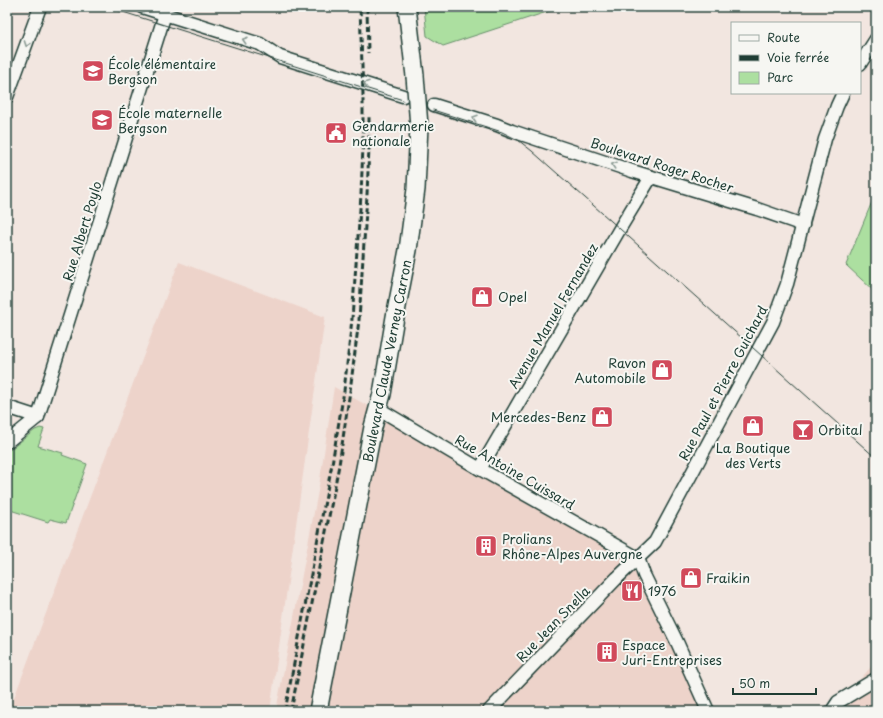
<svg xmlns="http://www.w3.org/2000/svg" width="883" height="718" viewBox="0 0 883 718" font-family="'Playpen Sans',sans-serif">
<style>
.built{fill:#edd3ca}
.green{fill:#acdfa0;stroke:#668e6a}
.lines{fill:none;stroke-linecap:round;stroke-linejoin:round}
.minor-casing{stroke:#1f3d34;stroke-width:15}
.secondary-casing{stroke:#1f3d34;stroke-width:20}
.minor{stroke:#f6f6f2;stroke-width:12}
.secondary{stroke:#f6f6f2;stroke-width:17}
.tram{stroke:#1f3d34;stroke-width:1}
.rail{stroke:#1f3d34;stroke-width:3;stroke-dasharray:6 3;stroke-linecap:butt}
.secondary-bridge-casing{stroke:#1f3d34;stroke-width:20;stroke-linecap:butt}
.secondary-bridge{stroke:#f6f6f2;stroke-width:17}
.oneway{stroke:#8a9a93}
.labels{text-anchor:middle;stroke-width:4;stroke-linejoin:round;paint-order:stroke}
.poi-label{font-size:13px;fill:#1f3d34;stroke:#f6f6f2;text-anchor:start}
.street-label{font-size:13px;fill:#1f3d34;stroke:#f6f6f2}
</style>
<rect width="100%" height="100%" fill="#f2e6e0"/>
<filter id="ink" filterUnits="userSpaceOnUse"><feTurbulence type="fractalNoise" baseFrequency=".025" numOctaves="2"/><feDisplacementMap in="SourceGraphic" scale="8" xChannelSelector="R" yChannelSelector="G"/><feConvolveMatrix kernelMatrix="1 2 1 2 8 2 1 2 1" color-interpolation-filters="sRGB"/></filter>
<g filter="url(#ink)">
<!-- built -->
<g class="built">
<polygon points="179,262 325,317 270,711 9,711"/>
<polygon points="334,387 640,558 709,711 276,711 319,486"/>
<polygon points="876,661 876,711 833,711"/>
</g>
<!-- green -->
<g class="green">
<polygon points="424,7 562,7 443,46 427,36"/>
<polygon points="876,192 876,293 846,265"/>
<polygon points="40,428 44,429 38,446 63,453 62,455 87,464 66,523 50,519 48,522 7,509 7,452 35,430"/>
</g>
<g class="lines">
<!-- minor casing -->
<g class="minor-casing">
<g id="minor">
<polyline points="142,7 260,44 280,57 403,96"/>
<polyline points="860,64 876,39"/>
<polyline points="7,97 40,7"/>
<polyline points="434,105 497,125 512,131 632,171 757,209 803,225"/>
<polyline points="7,407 38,417"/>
<polyline points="379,409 480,469 638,558"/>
<polyline points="7,442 38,417 165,14"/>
<polyline points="480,469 622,225 651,177"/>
<polyline points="638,558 644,575 677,642 708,711"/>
<polyline points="489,711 617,578 655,542 773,322 787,284 825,139 837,106 843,93"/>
<polyline points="832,711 838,702 876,679"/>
</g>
</g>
<!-- secondary casing -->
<g class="secondary-casing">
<g id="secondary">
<polyline points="407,7 415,76"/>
<polyline points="318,711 373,427 382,394 395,317 408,250 416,189 419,126"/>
</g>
</g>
<!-- minor -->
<use href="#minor" class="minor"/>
<!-- secondary -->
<use href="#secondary" class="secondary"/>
<!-- tram -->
<g class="tram">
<polyline points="107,7 403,100"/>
<polyline points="433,110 502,132 518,140 532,151 620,229 876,458"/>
</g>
<!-- rail -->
<g class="rail">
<polyline points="367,7 368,53"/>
<polyline points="285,711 332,464 344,391 352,319 361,195 363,146 363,95 360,7"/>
<polyline points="291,711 339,465 350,391 359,320 367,195 369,147 369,117"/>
</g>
<!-- secondary-bridge casing -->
<g class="secondary-bridge-casing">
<polyline id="secondary-bridge" points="415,76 419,126"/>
</g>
<!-- secondary-bridge -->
<use href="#secondary-bridge" class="secondary-bridge"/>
</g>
<!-- one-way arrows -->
<defs><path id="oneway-chevron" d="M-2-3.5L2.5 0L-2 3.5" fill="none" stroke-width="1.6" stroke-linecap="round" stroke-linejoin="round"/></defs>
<g class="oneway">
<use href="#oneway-chevron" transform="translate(245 40) rotate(-162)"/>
<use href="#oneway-chevron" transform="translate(27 44) rotate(110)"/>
<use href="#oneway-chevron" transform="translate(366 84) rotate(-162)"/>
<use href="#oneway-chevron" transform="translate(475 118) rotate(-162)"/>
<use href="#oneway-chevron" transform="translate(614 165) rotate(-161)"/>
</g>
</g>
<!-- icons -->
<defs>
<g id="school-square" transform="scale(1.15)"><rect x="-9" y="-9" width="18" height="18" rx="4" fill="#d1495b" stroke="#f6f6f2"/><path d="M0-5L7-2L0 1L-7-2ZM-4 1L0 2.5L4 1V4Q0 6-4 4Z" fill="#fff"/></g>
<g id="civic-square" transform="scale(1.15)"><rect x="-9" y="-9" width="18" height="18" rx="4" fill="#d1495b" stroke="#f6f6f2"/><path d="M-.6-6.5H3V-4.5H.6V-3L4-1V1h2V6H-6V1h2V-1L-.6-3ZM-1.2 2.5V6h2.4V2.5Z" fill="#fff"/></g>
<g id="shop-square" transform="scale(1.15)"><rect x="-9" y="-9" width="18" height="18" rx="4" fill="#d1495b" stroke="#f6f6f2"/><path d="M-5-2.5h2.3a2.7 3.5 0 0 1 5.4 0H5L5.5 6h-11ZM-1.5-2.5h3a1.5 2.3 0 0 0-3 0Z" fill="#fff"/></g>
<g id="bar-square" transform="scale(1.15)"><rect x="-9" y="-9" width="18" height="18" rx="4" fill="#d1495b" stroke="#f6f6f2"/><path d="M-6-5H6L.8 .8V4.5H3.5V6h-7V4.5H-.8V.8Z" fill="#fff"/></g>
<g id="building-square" transform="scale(1.15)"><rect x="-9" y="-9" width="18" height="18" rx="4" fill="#d1495b" stroke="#f6f6f2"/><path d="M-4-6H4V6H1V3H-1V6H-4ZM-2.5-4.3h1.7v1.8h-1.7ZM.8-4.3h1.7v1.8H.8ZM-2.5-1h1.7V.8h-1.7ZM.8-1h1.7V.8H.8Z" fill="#fff"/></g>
<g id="restaurant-square" transform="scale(1.15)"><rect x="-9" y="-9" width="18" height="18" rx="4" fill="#d1495b" stroke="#f6f6f2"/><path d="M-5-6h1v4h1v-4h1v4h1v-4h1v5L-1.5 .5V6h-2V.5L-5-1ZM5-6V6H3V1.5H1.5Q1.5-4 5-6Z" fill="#fff"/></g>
</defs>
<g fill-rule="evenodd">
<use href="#school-square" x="93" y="71"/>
<use href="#school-square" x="102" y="120"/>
<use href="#civic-square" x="336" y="133"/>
<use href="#shop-square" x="482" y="297"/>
<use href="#shop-square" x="662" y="370"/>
<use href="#shop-square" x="602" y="417"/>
<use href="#shop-square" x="753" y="426"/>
<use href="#bar-square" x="803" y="430"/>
<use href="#building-square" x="486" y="546"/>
<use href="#shop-square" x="691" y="578"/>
<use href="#restaurant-square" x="632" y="591"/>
<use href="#building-square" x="607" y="652"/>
</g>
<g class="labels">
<!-- poi labels -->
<g class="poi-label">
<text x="108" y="69">École élémentaire<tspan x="108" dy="15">Bergson</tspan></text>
<text x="118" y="118">École maternelle<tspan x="118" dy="15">Bergson</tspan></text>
<text x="352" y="131">Gendarmerie<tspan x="352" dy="15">nationale</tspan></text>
<text x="498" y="302">Opel</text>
<text x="646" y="368" text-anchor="end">Ravon<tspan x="646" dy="15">Automobile</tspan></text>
<text x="586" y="422" text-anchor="end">Mercedes-Benz</text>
<text x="818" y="435">Orbital</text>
<text x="753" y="453" text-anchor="middle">La Boutique<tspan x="753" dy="15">des Verts</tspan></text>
<text x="502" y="544">Prolians<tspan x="502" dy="15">Rhône-Alpes Auvergne</tspan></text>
<text x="706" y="583">Fraikin</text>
<text x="648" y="596">1976</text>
<text x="622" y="650">Espace<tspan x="622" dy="15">Juri-Entreprises</tspan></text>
</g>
<!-- street labels -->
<g class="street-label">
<text transform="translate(662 165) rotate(18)" y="5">Boulevard Roger Rocher</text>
<text transform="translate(82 231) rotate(-73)" y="5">Rue Albert Poylo</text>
<text transform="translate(553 316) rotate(-60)" y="5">Avenue Manuel Fernandez</text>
<text transform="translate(387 361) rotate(-79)" y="5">Boulevard Claude Verney Carron</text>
<text transform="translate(723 383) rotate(-62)" y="5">Rue Paul et Pierre Guichard</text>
<text transform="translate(515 472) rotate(30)" y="5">Rue Antoine Cuissard</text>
<text transform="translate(553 624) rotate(-46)" y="5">Rue Jean Snella</text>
</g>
</g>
<!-- margin -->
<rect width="883" height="718" fill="none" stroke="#f6f6f2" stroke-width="24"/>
<rect x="12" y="12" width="859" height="694" fill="none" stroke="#1f3d34" stroke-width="1.5" filter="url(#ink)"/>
<!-- legend -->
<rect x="731" y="22" width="130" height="72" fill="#f6f6f2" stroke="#a0aca6"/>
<rect x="739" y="35" width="20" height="6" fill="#f6f6f2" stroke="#a0aca6"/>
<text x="767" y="42" font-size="12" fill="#1f3d34">Route</text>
<rect x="739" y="55" width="20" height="6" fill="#1f3d34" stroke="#a0aca6"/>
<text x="767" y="62" font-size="12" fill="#1f3d34">Voie ferrée</text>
<rect x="739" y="72" width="20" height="12" fill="#acdfa0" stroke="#a0aca6"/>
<text x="767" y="82" font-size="12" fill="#1f3d34">Parc</text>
<!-- scale -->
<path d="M733 688v6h83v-6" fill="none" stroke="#1f3d34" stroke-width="2"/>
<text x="739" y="688" font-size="12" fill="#1f3d34" stroke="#f6f6f2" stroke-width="3" paint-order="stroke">50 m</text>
</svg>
